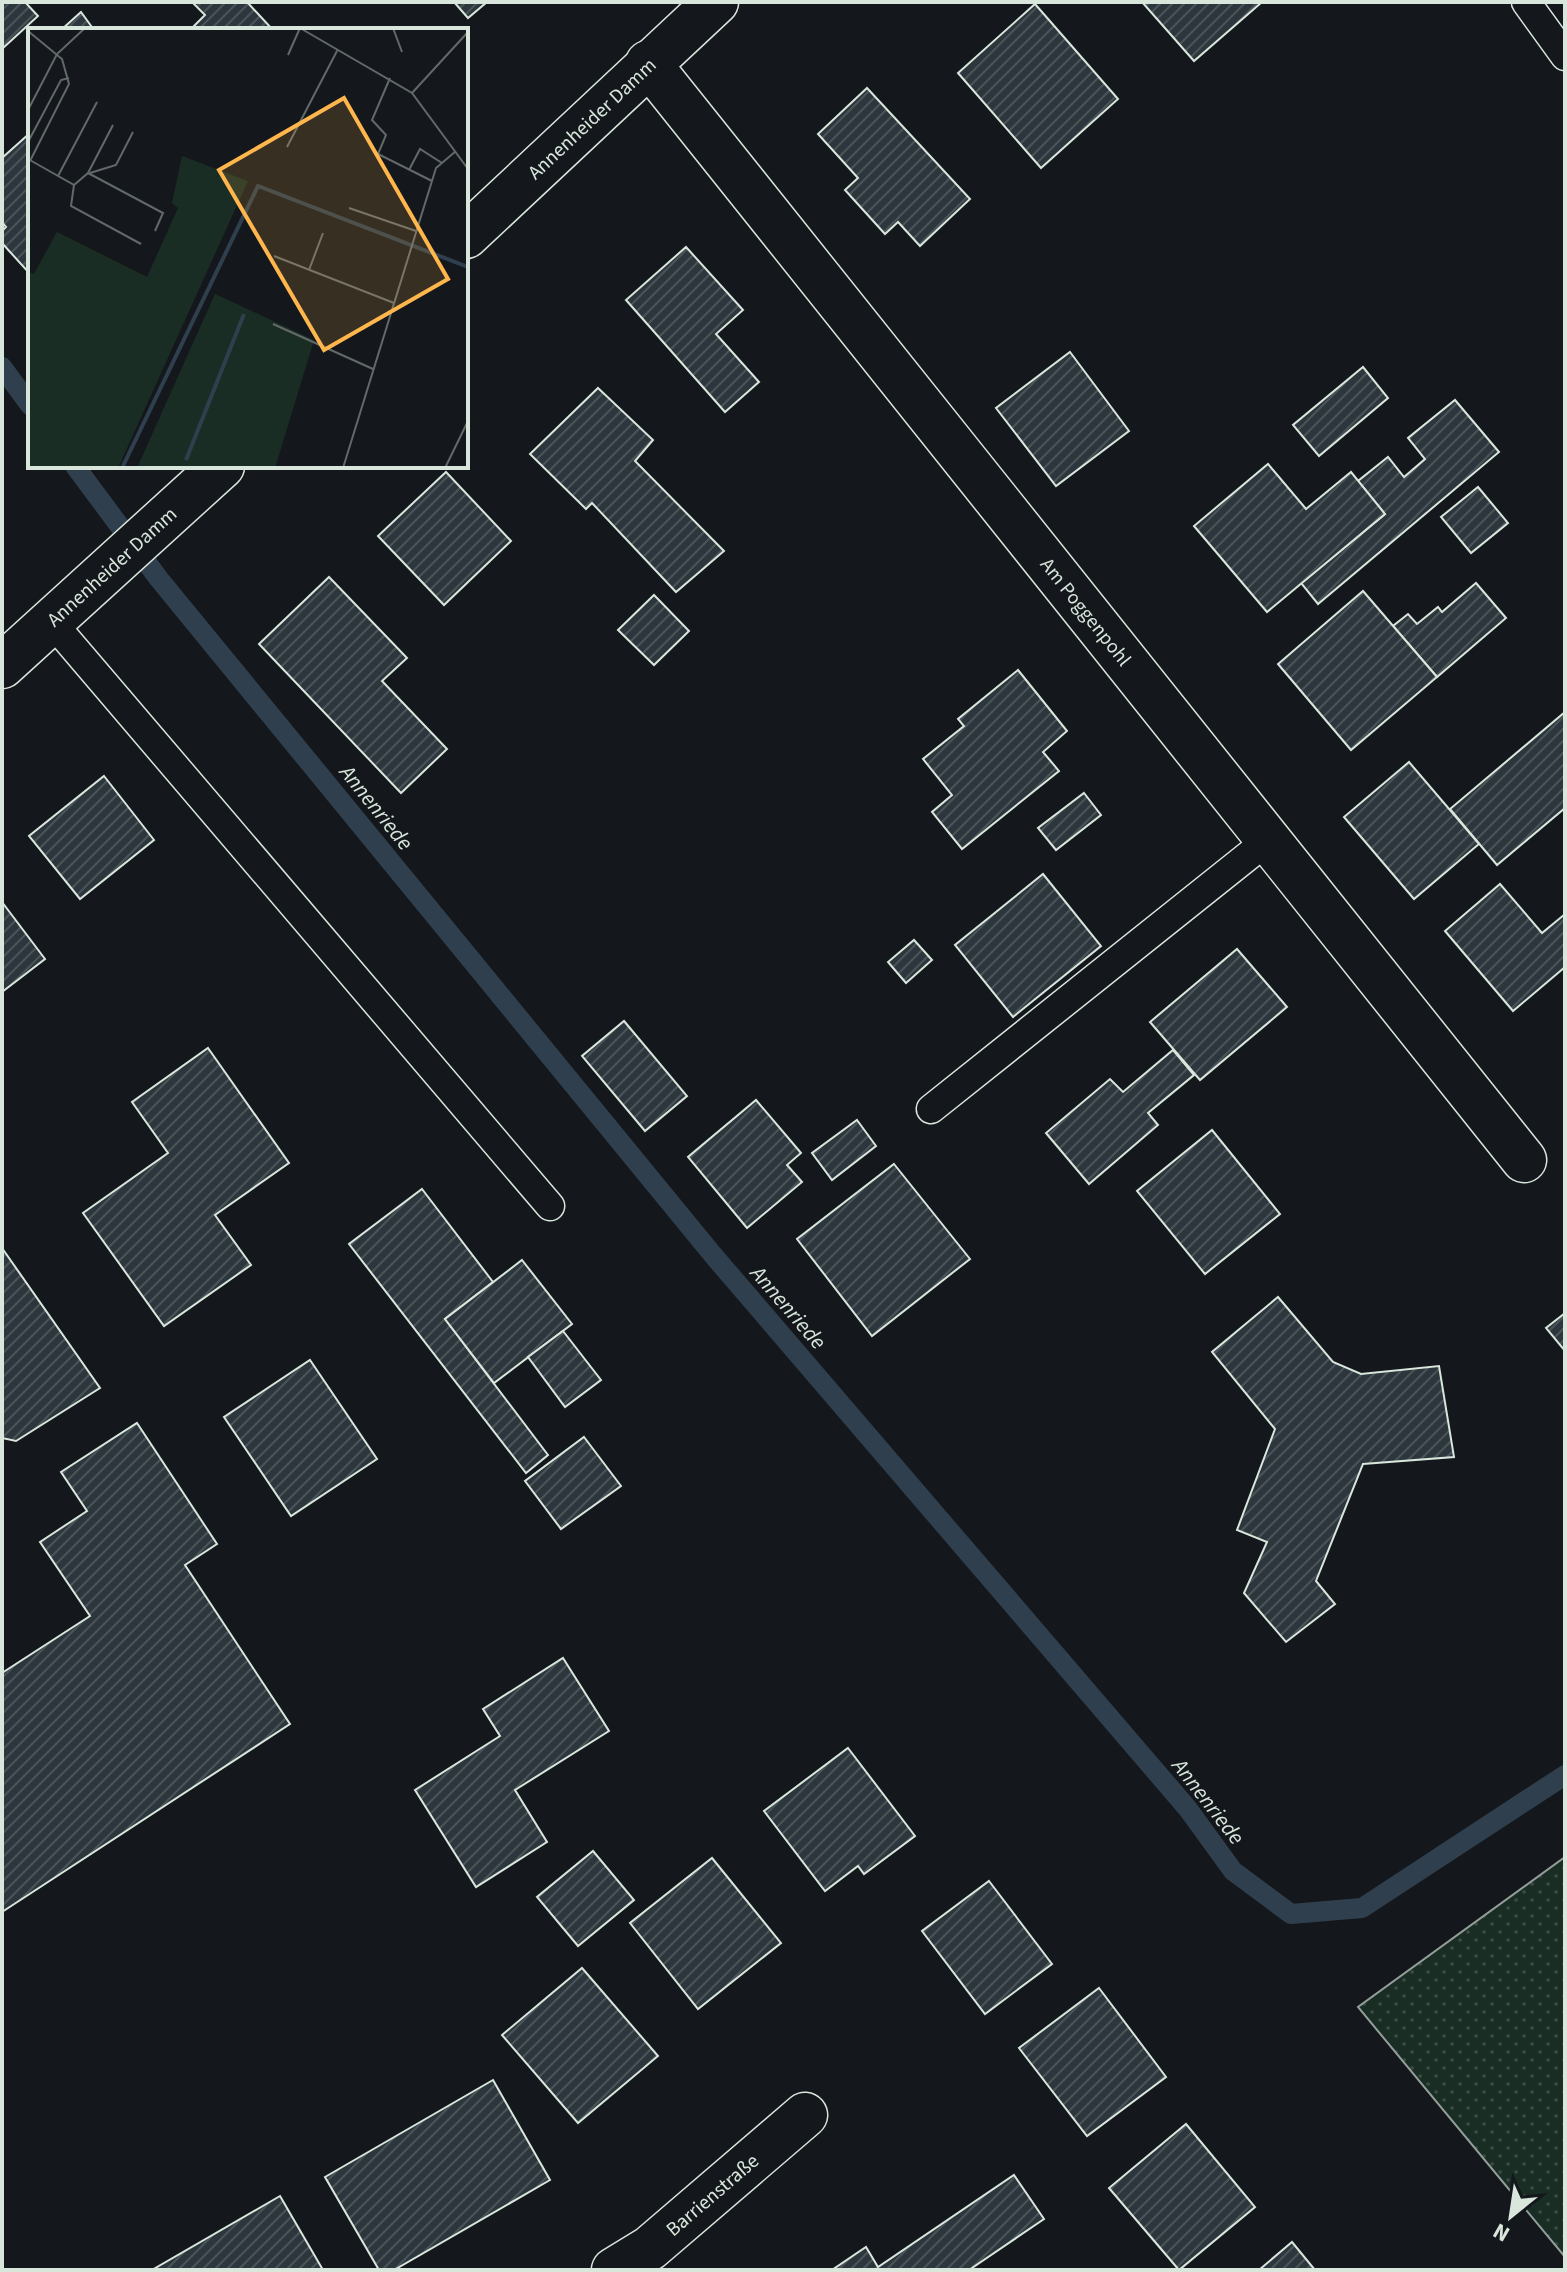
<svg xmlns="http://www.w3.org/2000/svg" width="1567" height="2272" viewBox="0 0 1567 2272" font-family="'Source Sans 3',sans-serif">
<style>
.grass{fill:url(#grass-dots);stroke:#939e99;stroke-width:2}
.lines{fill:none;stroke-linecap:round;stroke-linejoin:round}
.stream{stroke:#2f3f4d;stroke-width:20}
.building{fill:url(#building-hatch);stroke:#d8e6dc;stroke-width:2}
.service-casing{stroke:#d8e6dc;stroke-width:31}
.minor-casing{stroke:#d8e6dc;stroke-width:47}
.service{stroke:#14181c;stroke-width:28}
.minor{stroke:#14181c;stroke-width:44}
.labels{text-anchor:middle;stroke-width:6;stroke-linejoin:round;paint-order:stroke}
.street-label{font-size:20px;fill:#d8e6dc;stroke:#14181c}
.water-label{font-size:22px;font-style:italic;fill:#d8e6dc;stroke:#14181c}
.inset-river{fill:none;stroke:#2f3f4d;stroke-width:4}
.inset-road{fill:none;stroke:#626a69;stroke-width:2}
.view{fill:#ffb74d;fill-opacity:0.15;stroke:#ffb74d;stroke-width:4}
.inset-edge{fill:none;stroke:#d8e6dc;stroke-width:4}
</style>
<defs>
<pattern id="grass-dots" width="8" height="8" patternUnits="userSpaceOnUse" patternTransform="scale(2)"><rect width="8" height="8" fill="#1a2d24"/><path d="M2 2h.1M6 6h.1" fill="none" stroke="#3b4b43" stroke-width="1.8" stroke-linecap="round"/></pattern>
<pattern id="building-hatch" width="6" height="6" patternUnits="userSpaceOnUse" patternTransform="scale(2)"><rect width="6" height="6" fill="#2c363c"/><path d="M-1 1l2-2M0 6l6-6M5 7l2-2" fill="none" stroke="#4a5358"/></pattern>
</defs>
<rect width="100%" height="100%" fill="#14181c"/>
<!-- grass -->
<polygon class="grass" points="1565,1857 1565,2257 1358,2007"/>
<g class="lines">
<!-- stream -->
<g class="stream">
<polyline points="2,367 30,405"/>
<polyline points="75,466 159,579 713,1255 1188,1809 1233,1871 1291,1914 1362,1908 1565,1775"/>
</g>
</g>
<!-- building -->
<g class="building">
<polygon points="2,2 25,2 38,16 2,49"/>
<polygon points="192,2 247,2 273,30 190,30 205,15"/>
<polygon points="454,2 487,2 468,18"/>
<polygon points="1142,2 1262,2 1194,61"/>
<polygon points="1035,4 1118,99 1041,168 958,73"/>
<polygon points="81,12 94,30 61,30"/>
<polygon points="867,88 970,199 920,246 898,222 885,234 845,190 858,178 818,134"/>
<polygon points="30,133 30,274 2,243 2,231 6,227 2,222 2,158"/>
<polygon points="686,247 743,310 716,334 759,382 725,412 626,300"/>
<polygon points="1070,352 1129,431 1056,486 996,408"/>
<polygon points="1363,367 1388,398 1319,456 1293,425"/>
<polygon points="598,388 653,440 635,461 724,551 676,592 592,503 586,509 530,454"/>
<polygon points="1455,400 1499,452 1318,604 1301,583 1385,514 1358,481 1388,457 1404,477 1425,459 1408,438"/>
<polygon points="1268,464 1306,509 1351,472 1385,514 1267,612 1194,526"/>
<polygon points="446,472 511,541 444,605 378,536"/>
<polygon points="1478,487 1508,523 1471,553 1441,517"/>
<polygon points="329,577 407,658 382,681 447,749 401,793 259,644"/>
<polygon points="1476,583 1506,618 1437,677 1393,626 1408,614 1417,624 1438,607 1442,612"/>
<polygon points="1363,591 1437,677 1351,750 1278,664"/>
<polygon points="654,595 689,631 654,665 618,630"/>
<polygon points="1018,670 1067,731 1043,752 1059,771 962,849 932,812 952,795 923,759 964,726 958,719"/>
<polygon points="1565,712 1565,808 1497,865 1450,809"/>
<polygon points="1409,762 1479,844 1414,899 1344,817"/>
<polygon points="104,776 154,840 80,899 29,836"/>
<polygon points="1084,793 1101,815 1056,850 1038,828"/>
<polygon points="1043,874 1101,946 1013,1017 955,945"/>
<polygon points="1500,884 1542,933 1565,914 1565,967 1513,1011 1445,931"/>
<polygon points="2,902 45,959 2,992"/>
<polygon points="914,940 932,960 906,983 888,962"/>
<polygon points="1237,949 1287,1007 1200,1080 1150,1022"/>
<polygon points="624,1021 687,1096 645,1131 582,1056"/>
<polygon points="208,1048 289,1163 215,1215 251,1265 164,1326 83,1213 168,1153 132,1102"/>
<polygon points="1173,1050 1194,1075 1148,1113 1158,1125 1089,1184 1046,1133 1110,1079 1123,1092"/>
<polygon points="756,1100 801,1153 787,1165 802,1182 747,1228 688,1157"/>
<polygon points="857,1120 876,1146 832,1180 812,1153"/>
<polygon points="1212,1130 1280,1214 1205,1274 1137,1191"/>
<polygon points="894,1164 970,1259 872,1336 797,1239"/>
<polygon points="422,1189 493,1282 445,1319 548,1455 526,1473 349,1244"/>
<polygon points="2,1248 100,1388 16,1441 2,1438"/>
<polygon points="522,1260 572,1324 494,1383 445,1319"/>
<polygon points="1278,1297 1333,1362 1361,1374 1439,1366 1454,1457 1363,1464 1316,1581 1335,1604 1286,1642 1244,1593 1267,1542 1237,1530 1275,1429 1212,1352"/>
<polygon points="1565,1313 1565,1351 1546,1328"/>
<polygon points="563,1331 601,1380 565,1407 528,1357"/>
<polygon points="310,1360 377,1459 291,1516 224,1417"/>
<polygon points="137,1423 217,1544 185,1565 290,1724 2,1912 2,1673 90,1616 40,1542 87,1511 61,1472"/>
<polygon points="584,1437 621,1486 561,1529 525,1481"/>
<polygon points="563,1658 609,1731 515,1790 547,1842 476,1887 415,1790 500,1736 483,1709"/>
<polygon points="848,1748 915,1836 864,1874 858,1866 825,1891 764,1811"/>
<polygon points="593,1851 634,1900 578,1946 537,1897"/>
<polygon points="712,1858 781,1943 698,2009 630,1923"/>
<polygon points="989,1881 1052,1964 985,2014 922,1931"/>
<polygon points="582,1968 658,2056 578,2123 502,2035"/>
<polygon points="1099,1988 1166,2077 1087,2136 1019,2048"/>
<polygon points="493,2080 550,2180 394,2270 379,2270 325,2177"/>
<polygon points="1186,2124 1255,2207 1179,2270 1109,2188"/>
<polygon points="1014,2175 1044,2219 969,2270 832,2270 866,2247 878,2267"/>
<polygon points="280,2196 323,2270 152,2270"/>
<polygon points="1292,2242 1315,2270 1259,2270"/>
</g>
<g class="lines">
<!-- service casing -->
<g class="service-casing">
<g id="service">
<polyline points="1526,2 1565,56"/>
<polyline points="51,621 550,1206"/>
<polyline points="931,1109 1268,840"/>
</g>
</g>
<!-- minor casing -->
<g class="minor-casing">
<g id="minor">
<path id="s1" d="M 648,63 L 1524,1160"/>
<path id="s2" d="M 466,236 L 716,2"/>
<path id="s3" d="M 2,666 L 222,466"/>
<path id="s4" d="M 614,2270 L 650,2248 L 805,2115"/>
</g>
</g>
<!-- service -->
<use href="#service" class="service"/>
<!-- minor -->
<use href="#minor" class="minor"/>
</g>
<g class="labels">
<!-- street labels -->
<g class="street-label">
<text dy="7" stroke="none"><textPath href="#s2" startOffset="172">Annenheider Damm</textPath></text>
<text dy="7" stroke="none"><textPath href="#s3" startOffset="148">Annenheider Damm</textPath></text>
<text dy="7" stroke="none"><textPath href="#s1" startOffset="702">Am Poggenpohl</textPath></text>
<text dy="7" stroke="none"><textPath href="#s4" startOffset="124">Barrienstraße</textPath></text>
</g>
<!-- water labels -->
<g class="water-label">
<text transform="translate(377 807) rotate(51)" y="8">Annenriede</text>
<text transform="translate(789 1307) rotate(49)" y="8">Annenriede</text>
<text transform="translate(1209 1801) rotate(52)" y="8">Annenriede</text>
</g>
</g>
<!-- overview -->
<g transform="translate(28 28)">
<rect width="440" height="440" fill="#14181c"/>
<path d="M 154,128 L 220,153 L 90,440 L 0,440 L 0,244 L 6,246 L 29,204 L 119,249 L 150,180 L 144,175 Z" fill="#1a2d24"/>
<path d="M 187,266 L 286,312 L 247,440 L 109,440 Z" fill="#1a2d24"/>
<path class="inset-river" d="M 158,432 L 216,286M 94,440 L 230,158 L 440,239"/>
<path class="inset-road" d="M 272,0 L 384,65 L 440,141M 365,0 L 374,24M 0,3 L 34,31 L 41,56 L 2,133M 260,27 L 272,0M 362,50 L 344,92 L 358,107 L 350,126 L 404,153M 384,65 L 440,4M 0,82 L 29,26 L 57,0M 0,114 L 33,52 L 41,50M 259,119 L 310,21M 0,131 L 46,157 L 43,178 L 113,216M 381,142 L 392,121 L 414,135M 60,145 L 135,185 L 127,203M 62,145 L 88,137 L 105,104M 30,148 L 69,74M 46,157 L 60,145 L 85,97M 321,180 L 388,203M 246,228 L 366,275M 281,242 L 295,205M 245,296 L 345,341M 315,440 L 408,140 L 428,123M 417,440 L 440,393"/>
<path class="view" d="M 316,70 L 420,251 L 296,322 L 191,142 Z"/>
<rect width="440" height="440" class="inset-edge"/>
</g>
<!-- border -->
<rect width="1567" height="2272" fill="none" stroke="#d8e6dc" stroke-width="8"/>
<!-- north arrow -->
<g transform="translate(1511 2216) rotate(210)" stroke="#14181c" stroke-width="6" paint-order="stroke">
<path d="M0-6L14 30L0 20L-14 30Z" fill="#d8e6dc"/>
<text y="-12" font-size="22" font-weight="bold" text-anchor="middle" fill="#d8e6dc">N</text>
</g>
</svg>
